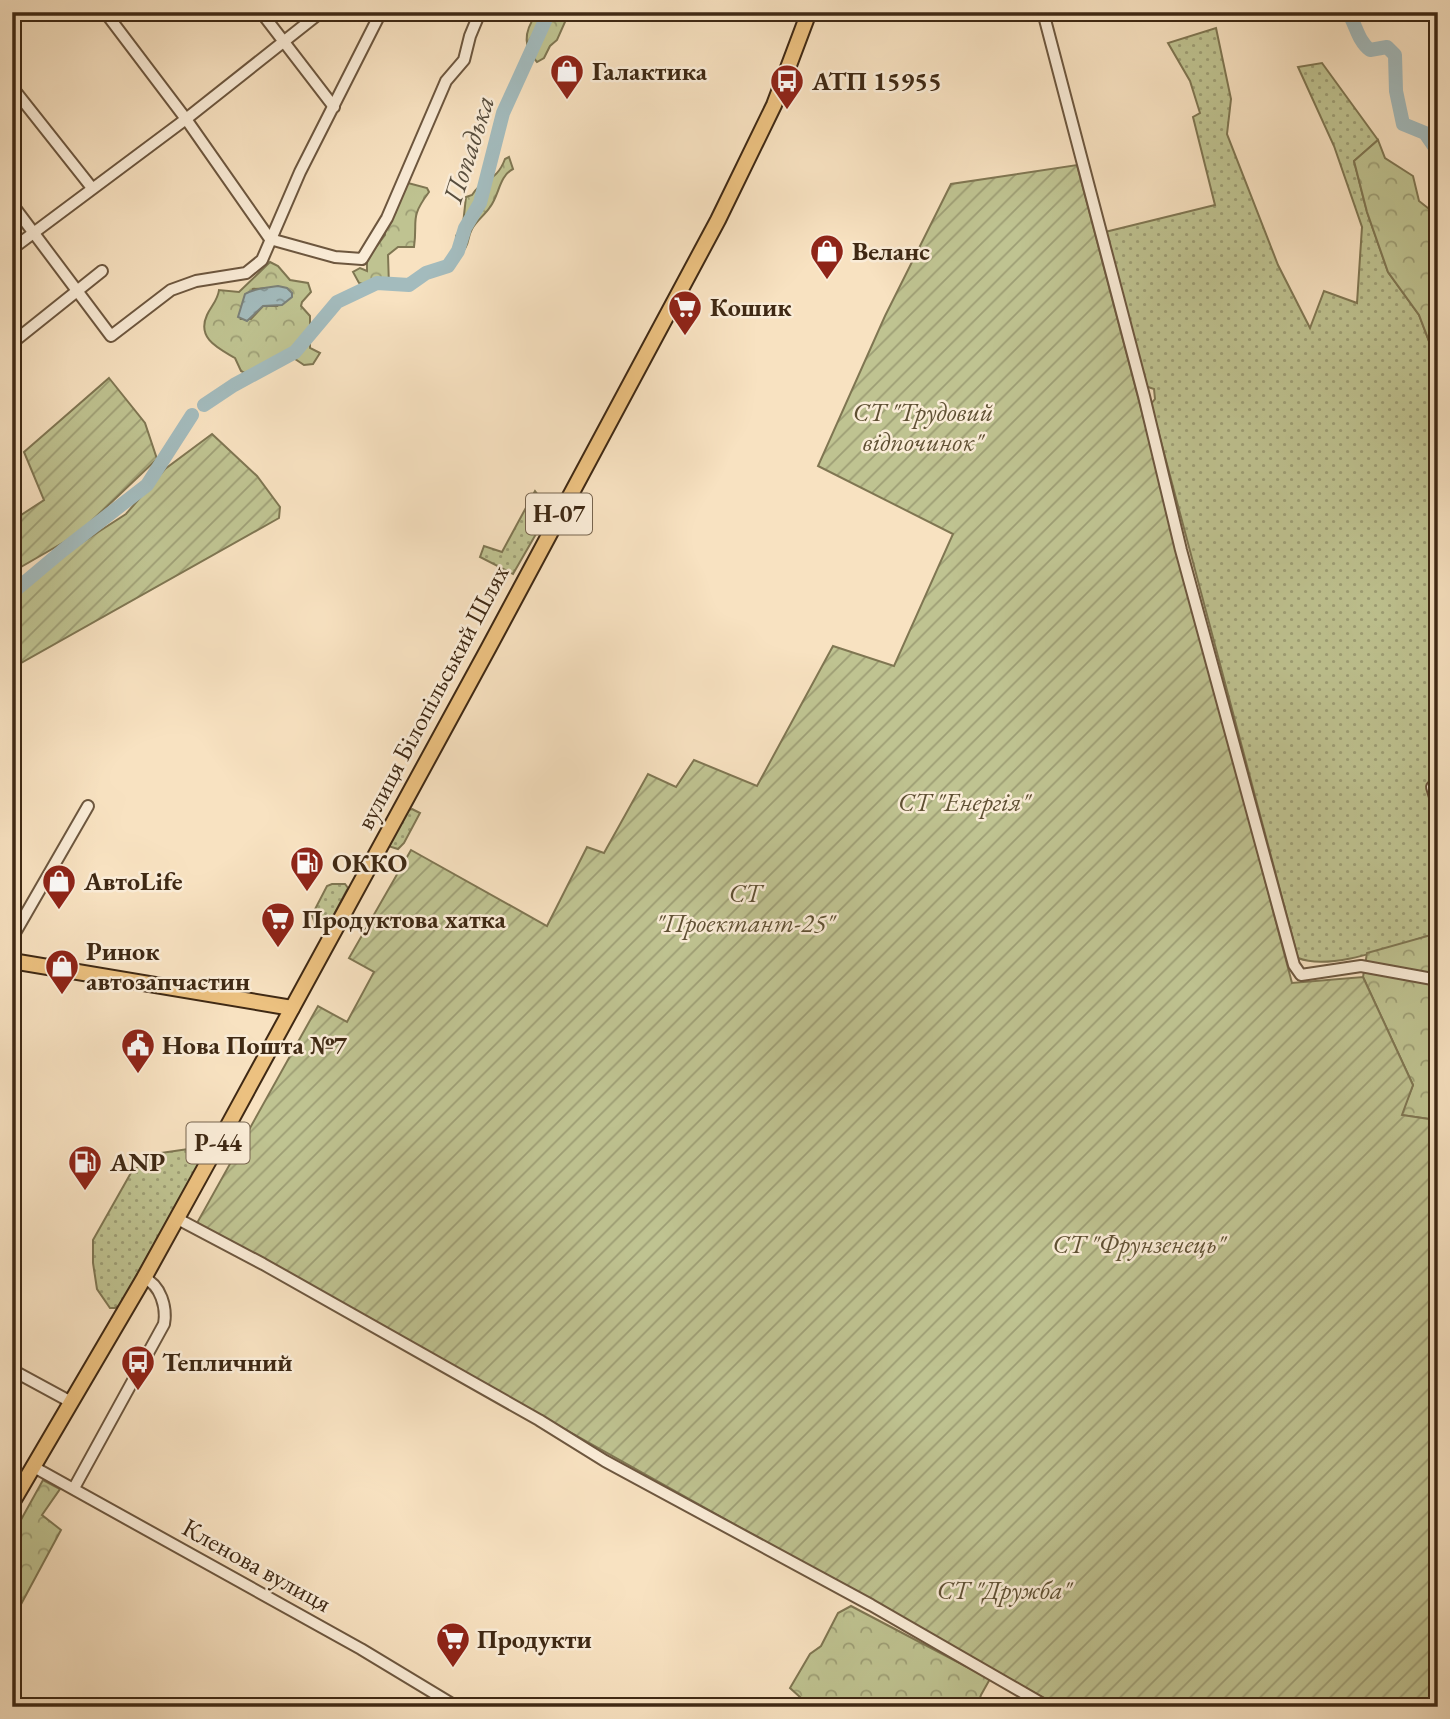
<svg xmlns="http://www.w3.org/2000/svg" width="1450" height="1719" viewBox="0 0 1450 1719" font-family="'EB Garamond',serif">
<style>
.grass{fill:url(#grass-dots);stroke:#7f7652;stroke-width:2}
.forest{fill:url(#forest-crowns);stroke:#7f7652;stroke-width:2;fill-rule:evenodd}
.garden{fill:url(#garden-furrows);stroke:#7f7652;stroke-width:2}
.water{fill:url(#water-ripples);stroke:#7b8179;stroke-width:2}
.lines{fill:none;stroke-linecap:round;stroke-linejoin:round}
.river{stroke:#a3bbbd;stroke-width:14}
.minor-casing{stroke:#6d573f;stroke-width:14}
.major-casing{stroke:#3f2914;stroke-width:18}
.minor{stroke:#faecd7;stroke-width:10}
.major{stroke:#ecc180;stroke-width:14}
.labels{text-anchor:middle;stroke-width:5;stroke-linejoin:round;paint-order:stroke}
.shield{fill:#faecd7;stroke:#77644e;stroke-width:2}
.shield-label{font-size:24px;font-weight:bold;fill:#3f2914}
.poi-label{font-size:26px;font-weight:bold;fill:#3f2914;stroke:#faecd7;text-anchor:start}
.park-label{font-size:26px;font-style:italic;fill:#5f5033;stroke:#faecd7}
.street-label{font-size:26px;fill:#3f2914;stroke:#faecd7}
.water-label{font-size:28px;font-style:italic;fill:#584e3e;stroke:#faecd7}
</style>
<defs>
<pattern id="grass-dots" width="8" height="8" patternUnits="userSpaceOnUse" patternTransform="scale(1.75)"><rect width="8" height="8" fill="#bfc391"/><path d="M2 2h.1M6 6h.1" fill="none" stroke="#9d9e75" stroke-width="1.8" stroke-linecap="round"/></pattern>
<pattern id="forest-crowns" width="20" height="18" patternUnits="userSpaceOnUse" patternTransform="scale(1.75)"><rect width="20" height="18" fill="#bfc391"/><path d="M2 6a3 3 0 1 1 6 0M12 15a3 3 0 1 1 6 0" fill="none" stroke="#9d9e75"/></pattern>
<pattern id="garden-furrows" width="10" height="10" patternUnits="userSpaceOnUse" patternTransform="scale(1.75)"><rect width="10" height="10" fill="#bfc391"/><path d="M-1 1l2-2M0 10L10 0M9 11l2-2" fill="none" stroke="#9d9e75"/></pattern>
<pattern id="water-ripples" width="26" height="14" patternUnits="userSpaceOnUse" patternTransform="scale(1.75)"><rect width="26" height="14" fill="#a3bbbd"/><path d="M2 4q2-2 4 0t4 0M15 11q2-2 4 0t4 0" fill="none" stroke="#869898"/></pattern>
</defs>
<rect width="100%" height="100%" fill="#f8e2c1"/>
<filter id="stains"><feTurbulence type="fractalNoise" baseFrequency=".00286" numOctaves="4"/><feColorMatrix values="0 0 0 0 .2 0 0 0 0 .09 0 0 0 0 .02 0 0 0 .5 -.17"/></filter>
<radialGradient id="worn" r=".72"><stop offset=".6" stop-color="#630" stop-opacity="0"/><stop offset="1" stop-color="#630" stop-opacity=".3"/></radialGradient>
<!-- grass -->
<g class="grass">
<path d="M 1216,28 L 1231,99 L 1227,134 L 1278,265 L 1310,328 L 1324,291 L 1357,303 L 1362,227 L 1334,146 L 1298,67 L 1322,63 L 1378,140 L 1354,161 L 1367,212 L 1388,272 L 1419,315 L 1435,357 L 1432,382 L 1438,406 L 1438,537 L 1432,537 L 1438,556 L 1438,933 C 1401,943 1333,972 1298,958 L 1151,404 L 1155,399 L 1154,389 L 1145,386 L 1105,232 L 1215,205 L 1193,117 L 1200,113 L 1190,81 L 1168,43 Z"/>
<polygon points="535,491 546,505 536,525 536,534 513,574 480,557 484,546 502,552"/>
<polygon points="412,809 420,813 404,843 398,849 388,846 406,811"/>
<polygon points="332,884 345,884 348,888 329,924 320,927 315,924 312,915 327,886"/>
<polygon points="195,1148 201,1152 201,1160 120,1305 115,1308 110,1308 97,1289 93,1263 93,1240 132,1171 161,1153"/>
</g>
<!-- forest -->
<g class="forest">
<path d="M 551,12 L 569,13 L 557,40 L 550,46 L 544,58 L 537,62 C 523,47 524,31 536,15 L 540,15 L 546,21 L 550,19 Z"/>
<polygon points="1378,140 1385,158 1413,176 1419,201 1438,216 1438,406 1432,382 1435,357 1419,315 1388,272 1367,212 1354,161"/>
<path d="M 509,157 L 513,169 C 499,176 499,196 490,207 C 485,215 477,220 472,229 C 466,240 471,243 461,254 L 456,251 L 456,236 L 463,224 L 466,197 L 472,195 C 484,176 496,183 505,159 Z"/>
<path d="M 408,183 L 427,188 L 429,192 C 409,219 418,219 414,247 L 398,247 L 388,255 L 389,286 L 376,287 L 359,283 L 353,272 L 360,268 L 367,271 L 367,259 L 385,235 L 385,227 L 396,212 L 396,202 Z"/>
<path d="M 270,262 L 278,266 L 290,280 L 308,283 L 311,292 L 302,302 L 301,306 L 310,316 L 310,348 L 320,353 L 313,364 L 304,365 L 289,355 L 281,354 L 265,370 L 254,378 L 241,371 L 235,358 C 220,349 196,339 207,315 C 211,306 218,300 219,290 L 239,292 ZM 271,288 L 277,306 L 263,306 L 251,319 L 241,319 L 253,289 Z"/>
<polygon points="1438,933 1438,1046 1431,1046 1438,1071 1438,1123 1429,1119 1401,1115 1413,1085 1363,977 1367,953"/>
<polygon points="43,1480 60,1489 42,1515 61,1530 12,1621 12,1536"/>
<polygon points="851,1606 990,1679 981,1695 977,1707 871,1707 859,1701 855,1707 811,1707 790,1688 810,1654 821,1646 838,1613"/>
</g>
<!-- garden -->
<g class="garden">
<polygon points="1077,165 1292,983 1363,977 1413,1085 1402,1115 1429,1119 1438,1123 1438,1707 1060,1707 197,1223 318,1006 347,1022 374,972 349,958 411,850 547,926 587,847 604,853 648,774 676,787 694,760 757,786 833,646 894,666 953,534 818,466 885,316 951,184"/>
<polygon points="109,378 145,423 157,459 78,534 21,567 12,577 12,521 44,500 24,452"/>
<polygon points="212,434 257,476 280,507 279,518 12,668 12,601 30,581 58,558 126,514 165,469"/>
</g>
<!-- water -->
<path class="water" d="M 278,286 L 287,288 L 292,293 L 292,297 L 282,305 L 263,306 L 247,321 L 238,317 L 245,294 C 254,288 267,288 278,286 Z"/>
<g class="lines">
<!-- river -->
<g class="river">
<path d="M 1348,12 C 1356,25 1358,41 1370,50 L 1387,47 L 1395,55 L 1396,91 L 1403,124 L 1425,133 L 1438,152"/>
<polyline points="204,405 234,385 295,352 337,302 377,283 409,285 426,273 448,266 458,251 465,228 480,203 503,113 549,12"/>
<polyline points="12,593 62,551 147,485 192,415"/>
</g>
<!-- minor casing -->
<g class="minor-casing">
<g id="minor">
<polyline points="105,12 186,119 270,239"/>
<polyline points="261,12 334,107"/>
<polyline points="1043,12 1144,396 1181,550 1294,965 1301,975 1361,966 1438,980"/>
<polyline points="12,87 92,188"/>
<polyline points="12,204 111,336 171,290 196,281 246,273 262,260 300,172 381,12"/>
<polyline points="270,239 335,257 362,259 387,218 446,81 464,60 470,36 480,12"/>
<polyline points="12,249 186,119 321,12"/>
<polyline points="12,343 102,271"/>
<polyline points="1432,787 1438,807"/>
<polyline points="12,938 88,806"/>
<polyline points="176,1218 263,1264 539,1420 605,1461 871,1605 1048,1707"/>
<polyline points="12,1370 71,1402"/>
<polyline points="32,1466 361,1649 457,1707"/>
<path d="M 74,1488 L 164,1324 C 167,1308 161,1285 144,1278"/>
</g>
</g>
<!-- major casing -->
<g class="major-casing">
<g id="major">
<polyline points="12,961 292,1008"/>
<polyline points="12,1503 144,1278 218,1144 488,649 718,220 774,105 809,12"/>
</g>
</g>
<!-- minor -->
<use href="#minor" class="minor"/>
<!-- major -->
<use href="#major" class="major"/>
</g>
<!-- icons -->
<defs>
<g id="shop-pin" transform="scale(1.75)"><path d="M0 17L-7.5 6A9.5 9.5 0 1 1 7.5 6Z" fill="#8f2418" stroke="#faecd7"/><path d="M-5-2.5h2.3a2.7 3.5 0 0 1 5.4 0H5L5.5 6h-11ZM-1.5-2.5h3a1.5 2.3 0 0 0-3 0Z" fill="#fff"/></g>
<g id="bus-pin" transform="scale(1.75)"><path d="M0 17L-7.5 6A9.5 9.5 0 1 1 7.5 6Z" fill="#8f2418" stroke="#faecd7"/><path d="M-5-6H5V4H4V6H2V4H-2V6H-4V4H-5ZM-3.5-4V0h7V-4ZM-3.5 1.2v1.5H-2V1.2ZM2 1.2v1.5H3.5V1.2Z" fill="#fff"/></g>
<g id="supermarket-pin" transform="scale(1.75)"><path d="M0 17L-7.5 6A9.5 9.5 0 1 1 7.5 6Z" fill="#8f2418" stroke="#faecd7"/><path d="M-6-5.5h2.5l.6 2H6L4.5 2H-2.5L-4.4-4H-6ZM-1.5 3.2a1.3 1.3 0 1 0 .1 0ZM3 3.2a1.3 1.3 0 1 0 .1 0Z" fill="#fff"/></g>
<g id="fuel-pin" transform="scale(1.75)"><path d="M0 17L-7.5 6A9.5 9.5 0 1 1 7.5 6Z" fill="#8f2418" stroke="#faecd7"/><path d="M-5.5-6h7V0h2V4h1.3V-2.5L3-4.5l.8-.8L6-3V5H2.5V1h-1V6h-7ZM-4.2-4.7v3.2H.2V-4.7Z" fill="#fff"/></g>
<g id="civic-pin" transform="scale(1.75)"><path d="M0 17L-7.5 6A9.5 9.5 0 1 1 7.5 6Z" fill="#8f2418" stroke="#faecd7"/><path d="M-.6-6.5H3V-4.5H.6V-3L4-1V1h2V6H-6V1h2V-1L-.6-3ZM-1.2 2.5V6h2.4V2.5Z" fill="#fff"/></g>
</defs>
<g fill-rule="evenodd">
<use href="#shop-pin" x="567" y="71"/>
<use href="#bus-pin" x="787" y="81"/>
<use href="#shop-pin" x="827" y="251"/>
<use href="#supermarket-pin" x="685" y="307"/>
<use href="#fuel-pin" x="307" y="863"/>
<use href="#shop-pin" x="59" y="881"/>
<use href="#supermarket-pin" x="278" y="919"/>
<use href="#shop-pin" x="62" y="966"/>
<use href="#civic-pin" x="138" y="1045"/>
<use href="#fuel-pin" x="85" y="1162"/>
<use href="#bus-pin" x="138" y="1362"/>
<use href="#supermarket-pin" x="453" y="1639"/>
</g>
<g class="labels">
<!-- shield labels -->
<g class="shield">
<rect x="526" y="493.5" width="66" height="41" rx="5"/>
<rect x="186.5" y="1122.5" width="63" height="41" rx="5"/>
</g>
<g class="shield-label">
<text x="559" y="522">Н-07</text>
<text x="218" y="1151">Р-44</text>
</g>
<!-- poi labels -->
<g class="poi-label">
<text x="592" y="80">Галактика</text>
<text x="812" y="90">АТП 15955</text>
<text x="852" y="260">Веланс</text>
<text x="710" y="316">Кошик</text>
<text x="332" y="872">ОККО</text>
<text x="84" y="890">АвтоLife</text>
<text x="302" y="928">Продуктова хатка</text>
<text x="86" y="960">Ринок<tspan x="86" dy="30">автозапчастин</tspan></text>
<text x="162" y="1054">Нова Пошта №7</text>
<text x="110" y="1171">ANP</text>
<text x="162" y="1371">Тепличний</text>
<text x="477" y="1648">Продукти</text>
</g>
<!-- park labels -->
<g class="park-label">
<text x="923" y="421">СТ "Трудовий<tspan x="923" dy="30">відпочинок"</tspan></text>
<text x="964" y="811">СТ "Енергія"</text>
<text x="745" y="902">СТ<tspan x="745" dy="30">"Проектант-25"</tspan></text>
<text x="1139" y="1253">СТ "Фрунзенець"</text>
<text x="1004" y="1599">СТ "Дружба"</text>
</g>
<!-- street labels -->
<g class="street-label">
<text transform="translate(432 697) rotate(-62)" y="9">вулиця Білопільський Шлях</text>
<text transform="translate(257 1565) rotate(29)" y="9">Кленова вулиця</text>
</g>
<!-- water labels -->
<g class="water-label">
<text transform="translate(468 149) rotate(-72)" y="10">Попадька</text>
</g>
</g>
<!-- margin -->
<rect width="1450" height="1719" fill="none" stroke="#f8e2c1" stroke-width="42"/>
<rect x="14" y="14" width="1422" height="1691" fill="none" stroke="#3f2914" stroke-width="3.5"/>
<rect x="21" y="21" width="1408" height="1677" fill="none" stroke="#3f2914" stroke-width="2"/>
<rect width="100%" height="100%" filter="url(#stains)"/>
<rect width="100%" height="100%" fill="url(#worn)"/>
</svg>
